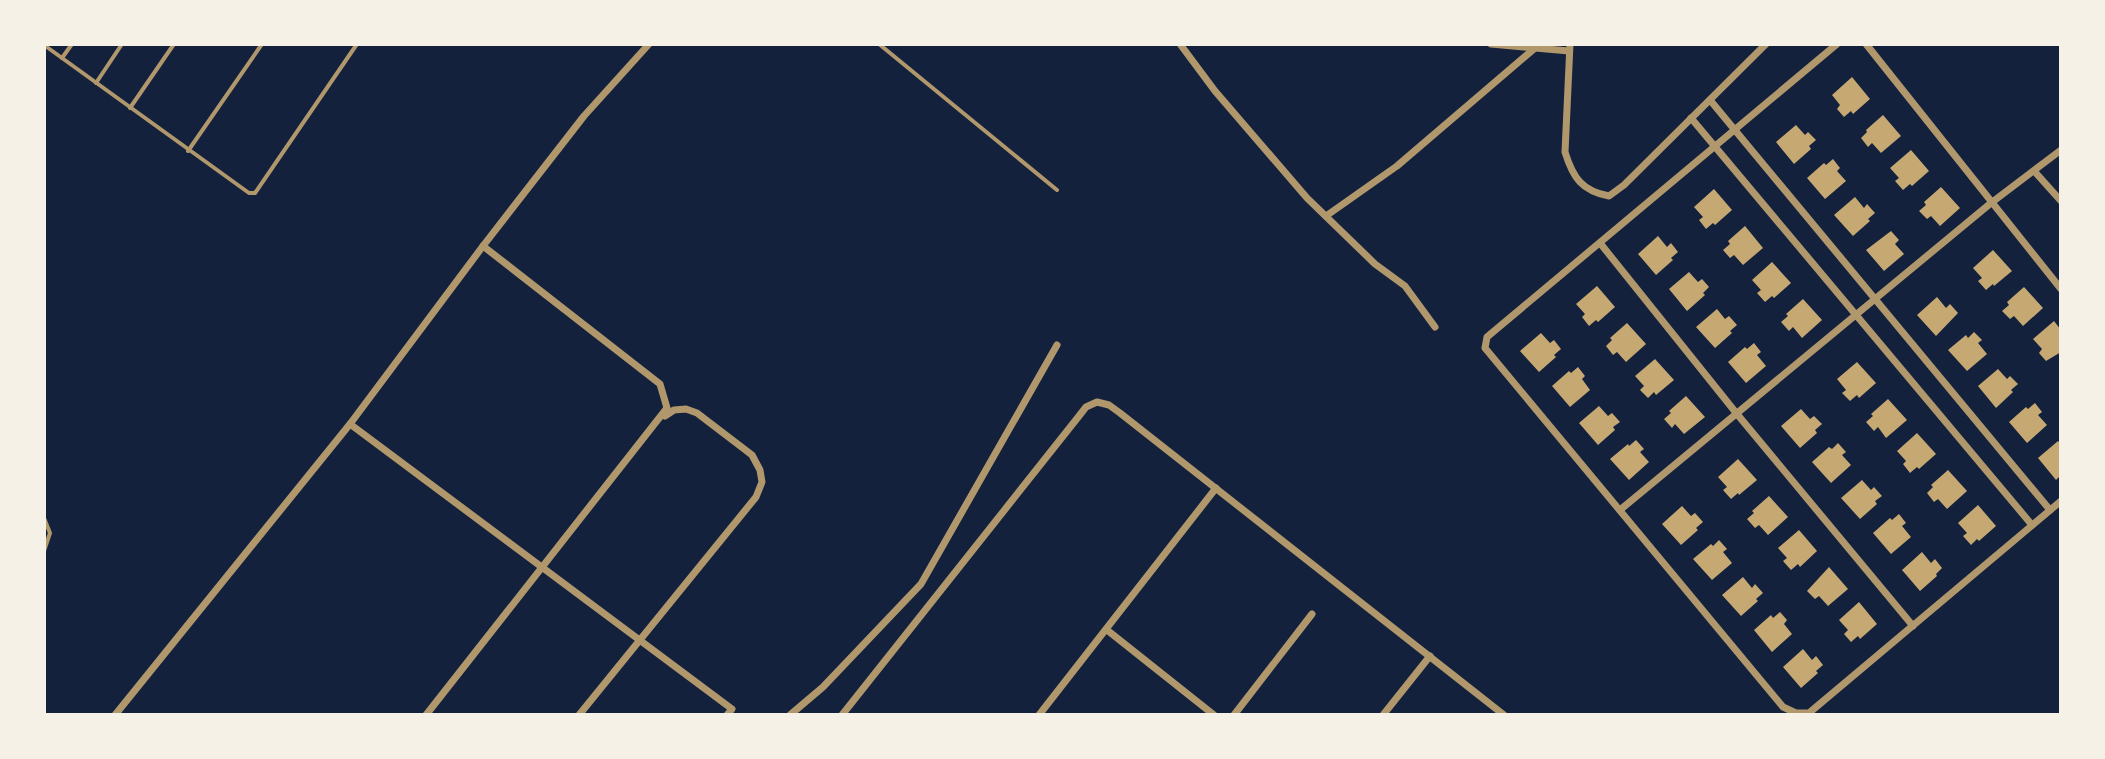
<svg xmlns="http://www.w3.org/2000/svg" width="2105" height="759" viewBox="0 0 2105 759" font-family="'Work Sans',sans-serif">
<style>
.building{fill:#c6a872}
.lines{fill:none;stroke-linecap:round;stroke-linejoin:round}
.service{stroke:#b1986c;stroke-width:4}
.minor{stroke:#b1986c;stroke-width:7}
</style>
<rect width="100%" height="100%" fill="#14213d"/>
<!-- building -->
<g class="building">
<polygon points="1852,77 1870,99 1853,114 1851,111 1844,117 1837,109 1840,105 1832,95"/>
<polygon points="1883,115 1901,136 1881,153 1872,143 1868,147 1861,138 1867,132 1866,130"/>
<polygon points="1796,125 1805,135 1808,132 1816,140 1809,146 1811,149 1794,164 1776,142"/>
<polygon points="1911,150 1929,171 1912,186 1910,184 1903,190 1895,181 1899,178 1890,168"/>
<polygon points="1833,159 1840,168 1837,171 1846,181 1825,199 1807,178 1824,163 1826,165"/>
<polygon points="1941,187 1960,208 1940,226 1931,216 1927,219 1919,211 1926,205 1924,202"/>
<polygon points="1714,189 1732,210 1715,225 1713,223 1706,229 1699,220 1703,217 1694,207"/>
<polygon points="1855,197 1864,208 1867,204 1875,213 1868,219 1870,221 1853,236 1834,215"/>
<polygon points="1745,226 1763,248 1743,265 1734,255 1730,258 1723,250 1730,244 1728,241"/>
<polygon points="1891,231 1899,240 1895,244 1904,254 1884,271 1866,250"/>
<polygon points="1658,236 1667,247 1671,243 1678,252 1671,258 1673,260 1656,275 1638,254"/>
<polygon points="1993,250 2012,271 1994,286 1993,284 1986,290 1978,281 1982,278 1973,268"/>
<polygon points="1772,262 1791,283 1774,298 1772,296 1765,302 1757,293 1761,290 1752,280"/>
<polygon points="1689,272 1698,282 1702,279 1709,287 1703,293 1705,295 1687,311 1669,289"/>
<polygon points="1597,286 1615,307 1598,322 1596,320 1589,326 1582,317 1585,314 1576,304"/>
<polygon points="2024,287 2043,308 2023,326 2014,316 2010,319 2002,311 2009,305 2007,302"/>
<polygon points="1937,297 1946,308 1950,304 1958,313 1936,336 1917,315"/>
<polygon points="1803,299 1822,320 1802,338 1793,327 1789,331 1781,322 1788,316 1786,314"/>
<polygon points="1717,309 1725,319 1729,316 1737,325 1730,331 1732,333 1715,348 1696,327"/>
<polygon points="2054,321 2061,330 2061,352 2046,361 2039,353 2042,349 2033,339"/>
<polygon points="1627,323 1646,344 1626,362 1617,352 1613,355 1606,346 1612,340 1610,338"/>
<polygon points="1974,332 1982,340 1978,343 1987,354 1967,371 1948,350 1966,335 1968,338"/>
<polygon points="1541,333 1550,343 1554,340 1561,349 1554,355 1556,357 1539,372 1520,351"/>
<polygon points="1754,343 1761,352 1757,355 1766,366 1746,383 1728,362 1745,347 1747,349"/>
<polygon points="1655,359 1674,380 1656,395 1654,392 1648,398 1640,390 1644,386 1635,376"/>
<polygon points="1857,362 1876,383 1859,398 1857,395 1850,401 1842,393 1846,390 1837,379"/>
<polygon points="1578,367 1585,376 1582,379 1590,390 1570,407 1552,386 1569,371 1571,373"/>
<polygon points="1998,369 2007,379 2010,376 2018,384 2011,390 2013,392 1996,408 1978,386"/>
<polygon points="1686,396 1705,417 1684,434 1675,424 1672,428 1664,419 1671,413 1669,411"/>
<polygon points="1888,399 1907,420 1886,438 1878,427 1874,431 1866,422 1873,416 1871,414"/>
<polygon points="2035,403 2042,412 2038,415 2047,425 2027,443 2009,422 2026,407 2028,409"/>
<polygon points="1599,406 1608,416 1612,413 1620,422 1613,427 1615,430 1598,445 1579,423"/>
<polygon points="1801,409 1810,419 1814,416 1822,424 1815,430 1817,433 1800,448 1781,426"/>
<polygon points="1917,433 1936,454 1919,469 1917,467 1910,473 1903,464 1906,461 1897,451"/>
<polygon points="1636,440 1644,449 1640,452 1649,462 1629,480 1610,459 1628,444 1629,446"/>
<polygon points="2058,441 2061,444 2061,475 2056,480 2038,458"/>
<polygon points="1838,443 1846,452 1842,455 1851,465 1831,483 1812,462 1829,447 1832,449"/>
<polygon points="1738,459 1757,480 1739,495 1738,493 1731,499 1723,490 1727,487 1718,477"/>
<polygon points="1948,470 1967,491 1947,509 1938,499 1934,502 1927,493 1933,487 1931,485"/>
<polygon points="1862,480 1871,490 1874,487 1882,496 1875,501 1877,504 1860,519 1841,498"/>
<polygon points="1769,496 1788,517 1768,535 1759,525 1755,528 1747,519 1754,513 1752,511"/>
<polygon points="1978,505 1996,526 1979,541 1977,539 1971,545 1963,536 1967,533 1958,523"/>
<polygon points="1682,506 1691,516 1695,513 1703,522 1696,528 1698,530 1681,545 1662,524"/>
<polygon points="1899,514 1906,523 1902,526 1911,537 1891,554 1873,533 1890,518 1892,520"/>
<polygon points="1799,530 1817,551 1800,567 1798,564 1791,570 1783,561 1787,558 1778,548"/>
<polygon points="1719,540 1727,549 1723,552 1732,563 1712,580 1693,559 1711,544 1713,546"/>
<polygon points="1922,552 1931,563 1935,559 1942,568 1936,574 1937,576 1920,591 1902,570"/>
<polygon points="1829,567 1848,589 1828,606 1819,596 1815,599 1807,591"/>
<polygon points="1743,577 1752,588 1755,584 1763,593 1756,599 1758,601 1741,616 1722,595"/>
<polygon points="1859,602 1877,624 1860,639 1858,636 1851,642 1844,634 1848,630 1839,620"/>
<polygon points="1780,612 1787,620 1784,624 1792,634 1772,652 1754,630 1771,615 1773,618"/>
<polygon points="1803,649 1812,660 1816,656 1823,665 1816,671 1818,673 1801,688 1783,667"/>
</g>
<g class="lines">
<!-- service -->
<g class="service">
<polyline points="879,44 1057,190"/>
<polyline points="44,45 249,193 255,193 357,44"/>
<polyline points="62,58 72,44"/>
<polyline points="96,83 122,44"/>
<polyline points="130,108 174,44"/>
<polyline points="188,151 262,44"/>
<polyline points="44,518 50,533 44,551"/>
</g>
<!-- minor -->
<g class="minor">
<polyline points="1180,44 1215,91 1307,198 1375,264 1405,286 1435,327"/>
<polyline points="1491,44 1569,51"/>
<path d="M 1570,44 L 1565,152 C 1573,178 1582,191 1609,196 L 1624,185 L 1766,44"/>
<polyline points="1837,44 1487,337 1485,348 1783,707 1796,713 1809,713 2061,501"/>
<polyline points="1866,44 2061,289"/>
<polyline points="1710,100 2050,510"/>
<polyline points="1691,118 2032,525"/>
<polyline points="2035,172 2061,201"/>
<polyline points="1326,216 1397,166 1535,48"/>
<polyline points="1600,243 1737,414 1913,626"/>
<polyline points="350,424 732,709 727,715"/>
<polyline points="1620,510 1991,203 2061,150"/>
<polyline points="1107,630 1214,715"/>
<polyline points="115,715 350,424 483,246 584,116 649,44"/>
<polyline points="426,715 667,408 660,384 483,246"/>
<polyline points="579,715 756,497 762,482 760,470 752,455 697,413 686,409 674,410 665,416"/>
<polyline points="790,715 823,687 921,584 1057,345"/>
<polyline points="842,715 1079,416 1086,407 1097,402 1109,405 1120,413 1504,715"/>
<polyline points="1039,715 1216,488"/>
<polyline points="1234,715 1312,614"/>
<polyline points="1383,715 1430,656"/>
</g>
</g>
<!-- border -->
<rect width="2105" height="759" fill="none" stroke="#f6f1e7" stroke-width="92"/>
</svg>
